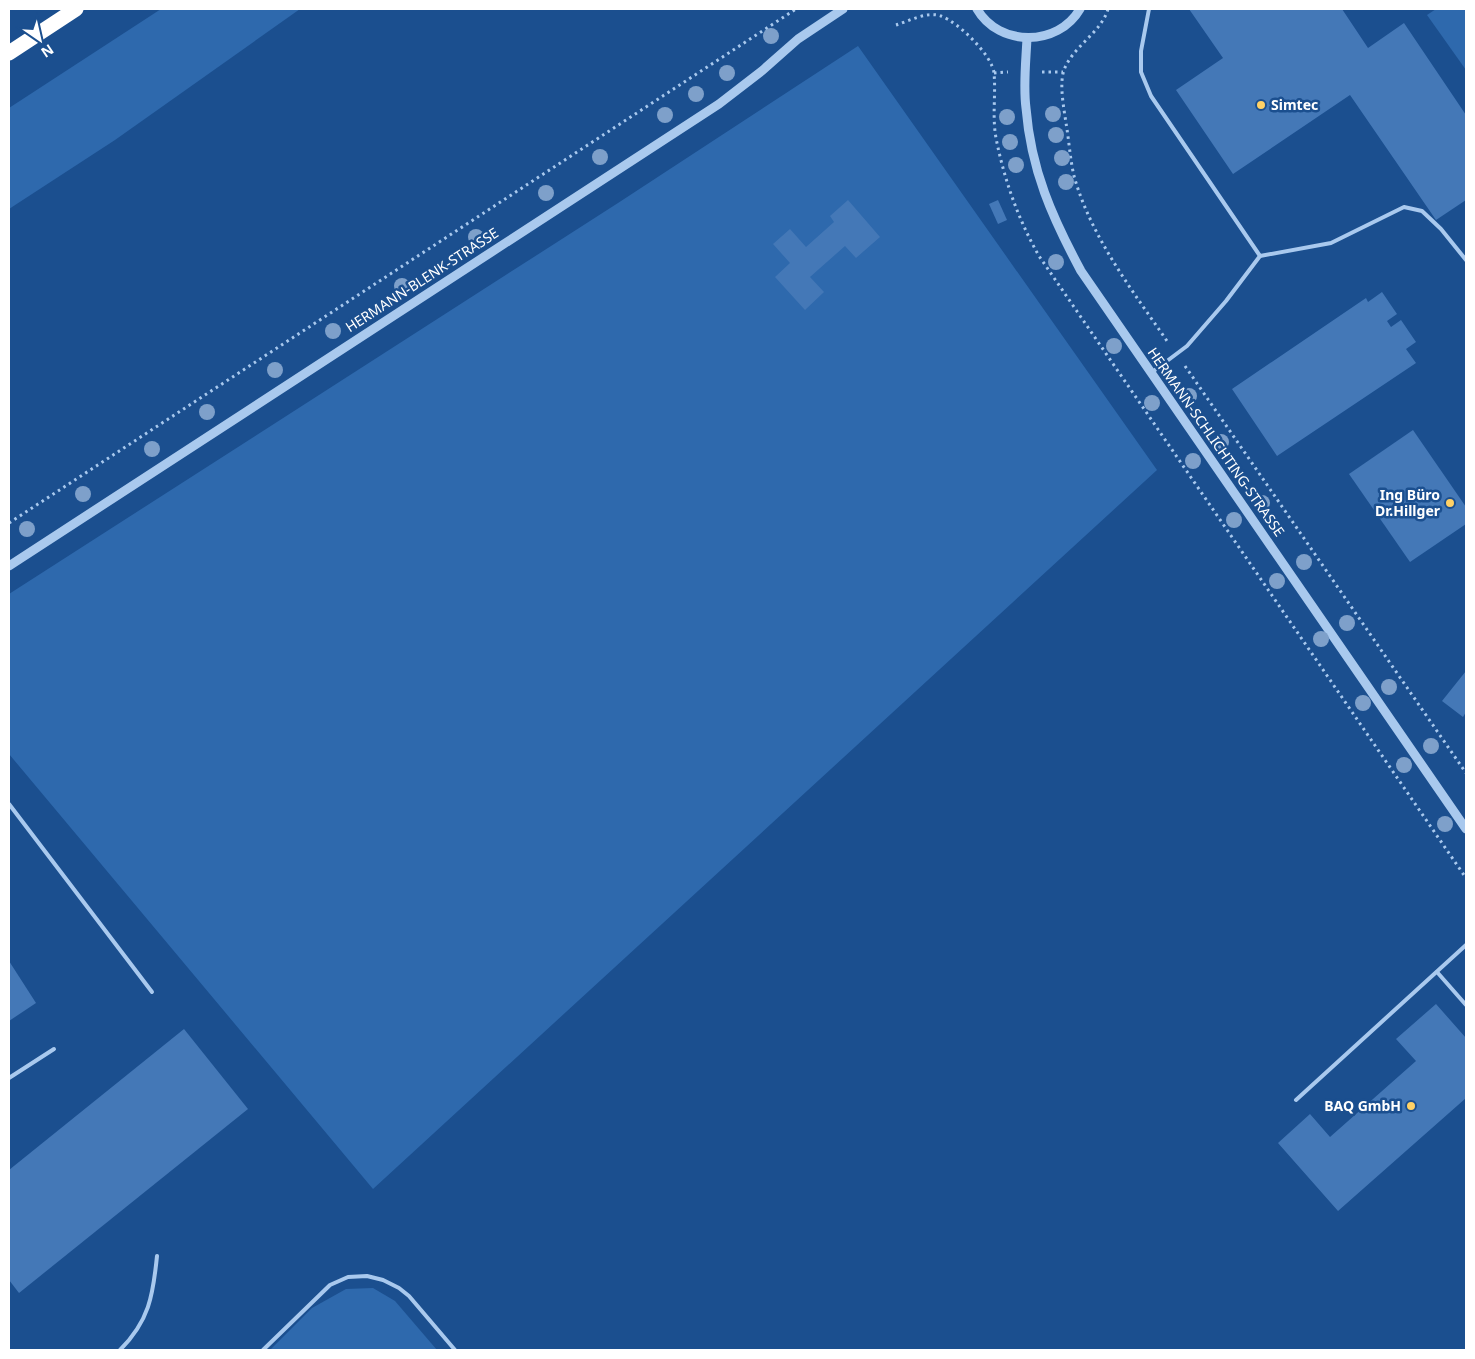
<svg xmlns="http://www.w3.org/2000/svg" width="1475" height="1359" viewBox="0 0 1475 1359" font-family="'Noto Sans',sans-serif">
<style>
.green{fill:#2e69ad}
.building{fill:#4478b7}
.lines{fill:none;stroke-linecap:round;stroke-linejoin:round}
.path{stroke:#a9c9ee;stroke-width:3;stroke-dasharray:2.5 4;stroke-linecap:butt}
.service{stroke:#a9c9ee;stroke-width:4}
.tertiary{stroke:#a9c9ee;stroke-width:9}
.motorway{stroke:#fff;stroke-width:15}
.tree{fill:#7ea0ca}
.poi-dot{fill:#ffd166;stroke:#1b4f8f;stroke-width:2}
.labels{text-anchor:middle;stroke-width:5;stroke-linejoin:round;paint-order:stroke}
.poi-label{font-size:14px;font-weight:bold;fill:#fff;stroke:#1b4f8f;text-anchor:end}
.street-label{font-size:14px;fill:#fff;stroke:#1b4f8f}
</style>
<rect width="100%" height="100%" fill="#1b4f8f"/>
<!-- green -->
<g class="green">
<polygon points="161,9 300,9 115,140 9,209 9,108"/>
<polygon points="1436,9 1466,9 1466,70 1427,15"/>
<polygon points="858,46 1157,470 373,1189 9,754 9,594 618,203"/>
<polygon points="373,1288 395,1301 437,1350 270,1350 312,1308 346,1289"/>
</g>
<!-- building -->
<g class="building">
<polygon points="1189,9 1342,9 1368,48 1404,23 1466,115 1466,200 1436,220 1350,95 1233,174 1176,90 1223,58"/>
<polygon points="848,200 880,237 856,258 845,246 810,277 824,292 805,310 775,277 790,263 773,244 790,229 806,247 834,222 830,216"/>
<polygon points="998,200 1007,220 998,224 989,204"/>
<polygon points="1382,292 1397,314 1387,321 1391,327 1401,320 1416,342 1406,349 1416,363 1277,456 1232,389 1366,298 1368,302"/>
<polygon points="1413,430 1466,507 1466,524 1410,562 1349,474"/>
<polygon points="1466,671 1466,712 1463,717 1442,701"/>
<polygon points="9,961 36,1003 9,1021"/>
<polygon points="1436,1004 1466,1038 1466,1098 1338,1211 1278,1143 1310,1114 1330,1137 1416,1061 1396,1039"/>
<polygon points="184,1029 248,1109 19,1293 9,1280 9,1170"/>
</g>
<g class="lines">
<!-- path -->
<g class="path">
<path d="M 1108,9 C 1101,33 1073,46 1064,70 C 1059,84 1064,109 1066,123 C 1069,140 1070,159 1074,176 C 1091,237 1132,290 1167,341"/>
<path d="M 896,25 C 909,21 927,11 941,16 C 958,22 992,55 994,73 C 996,94 992,116 996,138 C 1004,179 1018,219 1039,256 L 1466,878"/>
<polyline points="1042,72 1063,72"/>
<polyline points="994,73 1008,72"/>
<polyline points="1185,366 1466,773"/>
<polyline points="9,523 796,9"/>
</g>
<!-- service -->
<g class="service">
<polyline points="1149,9 1141,51 1141,72 1151,96 1260,256 1226,301 1187,346 1151,373"/>
<polyline points="1260,256 1331,243 1404,207 1422,211 1441,229 1466,260"/>
<polyline points="9,804 152,992"/>
<polyline points="1437,972 1466,1005"/>
<polyline points="9,1078 54,1049"/>
<polyline points="1296,1100 1466,945"/>
<path d="M 120,1350 C 149,1321 153,1296 157,1256"/>
<polyline points="263,1350 330,1285 348,1277 367,1276 383,1280 399,1288 409,1296 455,1350"/>
</g>
<!-- tertiary -->
<g class="tertiary">
<path d="M 977,9 C 999,47 1058,47 1080,9"/>
<path d="M 1027,38 C 1026,61 1023,85 1026,108 C 1031,170 1052,217 1081,271 L 1466,829"/>
<polyline points="9,566 719,104 763,70 798,39 843,9"/>
</g>
<!-- motorway -->
<polyline class="motorway" points="9,53 76,9"/>
</g>
<!-- trees -->
<g class="tree">
<circle cx="771" cy="36" r="8"/>
<circle cx="727" cy="73" r="8"/>
<circle cx="696" cy="94" r="8"/>
<circle cx="1053" cy="114" r="8"/>
<circle cx="665" cy="115" r="8"/>
<circle cx="1007" cy="117" r="8"/>
<circle cx="1056" cy="135" r="8"/>
<circle cx="1010" cy="142" r="8"/>
<circle cx="600" cy="157" r="8"/>
<circle cx="1062" cy="158" r="8"/>
<circle cx="1016" cy="165" r="8"/>
<circle cx="1066" cy="182" r="8"/>
<circle cx="546" cy="193" r="8"/>
<circle cx="476" cy="237" r="8"/>
<circle cx="1056" cy="262" r="8"/>
<circle cx="402" cy="286" r="8"/>
<circle cx="333" cy="331" r="8"/>
<circle cx="1114" cy="346" r="8"/>
<circle cx="275" cy="370" r="8"/>
<circle cx="1189" cy="396" r="8"/>
<circle cx="1152" cy="403" r="8"/>
<circle cx="207" cy="412" r="8"/>
<circle cx="1221" cy="442" r="8"/>
<circle cx="152" cy="449" r="8"/>
<circle cx="1193" cy="461" r="8"/>
<circle cx="83" cy="494" r="8"/>
<circle cx="1262" cy="503" r="8"/>
<circle cx="1234" cy="520" r="8"/>
<circle cx="27" cy="529" r="8"/>
<circle cx="1304" cy="562" r="8"/>
<circle cx="1277" cy="581" r="8"/>
<circle cx="1347" cy="623" r="8"/>
<circle cx="1321" cy="639" r="8"/>
<circle cx="1389" cy="687" r="8"/>
<circle cx="1363" cy="703" r="8"/>
<circle cx="1431" cy="746" r="8"/>
<circle cx="1404" cy="765" r="8"/>
<circle cx="1445" cy="824" r="8"/>
</g>
<!-- markers -->
<g class="poi-dot">
<circle cx="1261" cy="105" r="5"/>
<circle cx="1450" cy="503" r="5"/>
<circle cx="1411" cy="1106" r="5"/>
</g>
<g class="labels">
<!-- poi labels -->
<g class="poi-label">
<text x="1271" y="110" text-anchor="start">Simtec</text>
<text x="1440" y="500">Ing Büro<tspan x="1440" dy="16">Dr.Hillger</tspan></text>
<text x="1401" y="1111">BAQ GmbH</text>
</g>
<!-- street labels -->
<g class="street-label">
<text transform="translate(422 280) rotate(-33)" y="5">HERMANN-BLENK-STRASSE</text>
<text transform="translate(1216 442) rotate(55)" y="5">HERMANN-SCHLICHTING-STRASSE</text>
</g>
</g>
<!-- border -->
<rect width="1475" height="1359" fill="none" stroke="#ffffff" stroke-width="20"/>
<!-- north arrow -->
<g transform="translate(40 40) rotate(146)" stroke="#1b4f8f" stroke-width="4" paint-order="stroke">
<path d="M0-4L9 19L0 12L-9 19Z" fill="#ffffff"/>
<text y="-8" font-size="14" font-weight="bold" text-anchor="middle" fill="#ffffff">N</text>
</g>
</svg>
